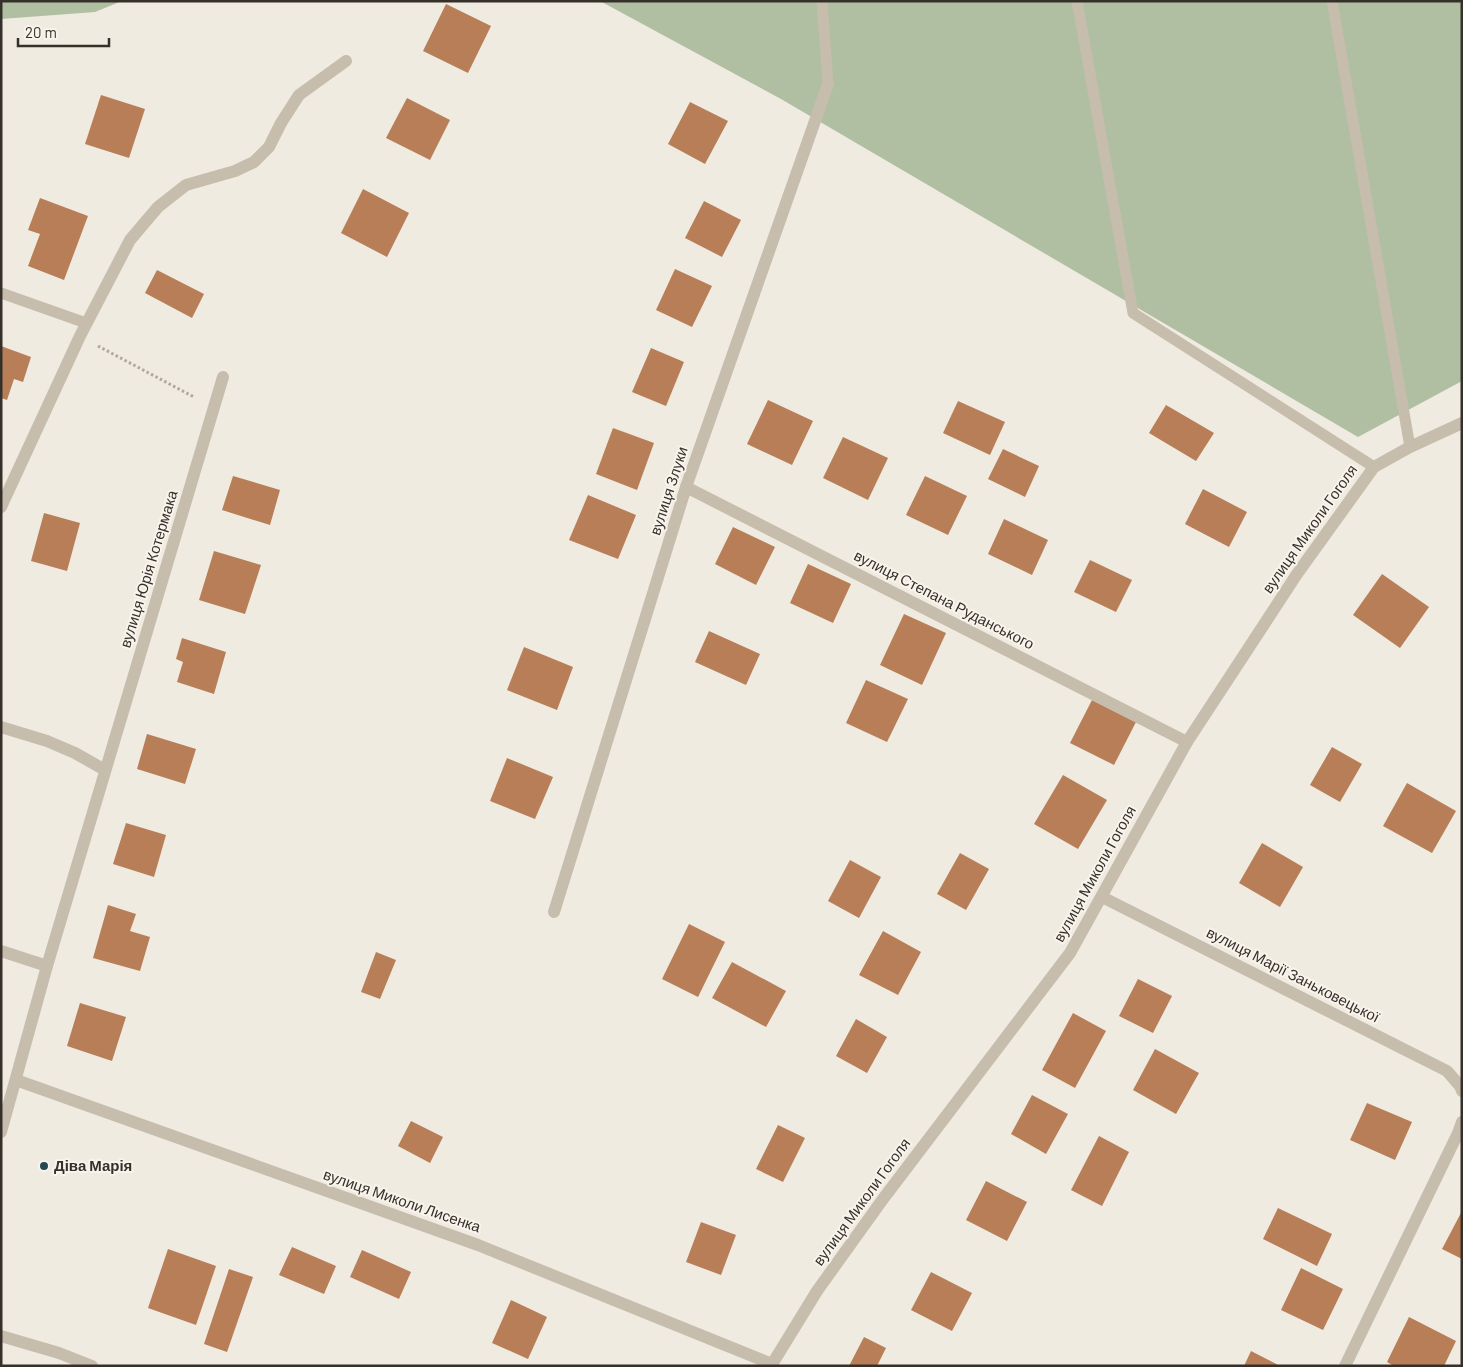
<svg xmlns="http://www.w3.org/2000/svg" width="1463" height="1367" viewBox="0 0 1463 1367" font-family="Barlow,sans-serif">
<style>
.green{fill:#b0bea1}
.building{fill:#b77e57}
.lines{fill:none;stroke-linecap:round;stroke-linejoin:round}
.path{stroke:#b3a897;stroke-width:3;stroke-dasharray:2.5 2.5;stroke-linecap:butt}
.service{stroke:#c7bdad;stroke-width:11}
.minor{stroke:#c7bdad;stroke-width:12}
.poi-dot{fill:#254853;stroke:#f8f4ec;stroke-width:2}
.labels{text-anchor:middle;stroke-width:4;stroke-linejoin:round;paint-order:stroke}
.street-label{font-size:15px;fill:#36302b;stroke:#f8f4ec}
.poi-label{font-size:15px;font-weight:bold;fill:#36302b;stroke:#f8f4ec;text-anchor:start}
</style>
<rect width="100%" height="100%" fill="#f0ebe0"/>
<!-- green -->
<g class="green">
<polygon points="1,1 122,1 95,12 1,19"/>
<polygon points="600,1 1462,1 1462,381 1358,437 781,99"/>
</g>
<!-- building -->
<g class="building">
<polygon points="446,4 491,26 468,73 423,51"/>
<polygon points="101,95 145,109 129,158 85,144"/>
<polygon points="407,98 450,120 430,160 386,138"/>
<polygon points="690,102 728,121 705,164 668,144"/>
<polygon points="363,189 409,213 387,257 341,233"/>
<polygon points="40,198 88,216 64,280 28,266 40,234 28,230"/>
<polygon points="704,201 741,220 722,257 685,238"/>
<polygon points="675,269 712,286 692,327 656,310"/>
<polygon points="157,270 204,294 192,318 145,293"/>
<polygon points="1,346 31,357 23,382 14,379 7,400 1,398"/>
<polygon points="651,348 684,362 666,406 632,392"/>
<polygon points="768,400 813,421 792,465 747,444"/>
<polygon points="958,401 1005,422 990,455 943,433"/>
<polygon points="1166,405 1214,433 1196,461 1149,433"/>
<polygon points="613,428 654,443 637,490 596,474"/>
<polygon points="843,437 888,458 868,500 823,478"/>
<polygon points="1003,449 1039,466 1025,497 988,479"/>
<polygon points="233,476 280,490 270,525 222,510"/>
<polygon points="925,476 967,496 948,535 906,515"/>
<polygon points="1203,489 1247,512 1229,547 1185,524"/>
<polygon points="588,495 636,515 618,559 569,540"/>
<polygon points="44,513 80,523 67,571 31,561"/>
<polygon points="1004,519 1048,540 1032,575 988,554"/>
<polygon points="733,527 775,547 756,585 715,564"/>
<polygon points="214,551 261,565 245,614 199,600"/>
<polygon points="1090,560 1132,580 1116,612 1074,592"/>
<polygon points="808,564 851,584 833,623 790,603"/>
<polygon points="1382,574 1429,607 1400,648 1353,615"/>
<polygon points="904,614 946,633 922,685 880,665"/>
<polygon points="709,631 760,654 746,685 695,662"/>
<polygon points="182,638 226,652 214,694 177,682 183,662 176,659"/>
<polygon points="524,647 573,667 557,710 507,690"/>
<polygon points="866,680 908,699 887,742 846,723"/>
<polygon points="1092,700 1136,722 1114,765 1070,743"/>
<polygon points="147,734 196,749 185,784 137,769"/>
<polygon points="1332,747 1362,764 1340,802 1310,785"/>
<polygon points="507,758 553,777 535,819 490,801"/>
<polygon points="1063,775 1107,800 1078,849 1034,824"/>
<polygon points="1407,783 1456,811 1432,853 1383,826"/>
<polygon points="126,823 166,835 154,877 113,864"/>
<polygon points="1262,843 1303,867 1280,907 1239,883"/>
<polygon points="960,853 989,869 966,910 937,894"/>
<polygon points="850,860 881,877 859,918 828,901"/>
<polygon points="108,905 136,914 130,931 150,937 140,971 93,958"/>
<polygon points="689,924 725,942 698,997 662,979"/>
<polygon points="883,931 921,952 898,995 859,975"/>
<polygon points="376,952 396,960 380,999 361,992"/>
<polygon points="732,962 786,991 766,1027 712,998"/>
<polygon points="1138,979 1172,996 1153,1033 1119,1016"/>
<polygon points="80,1003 126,1017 112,1061 67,1046"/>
<polygon points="1073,1013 1106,1031 1075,1088 1042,1070"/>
<polygon points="856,1019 887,1037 867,1073 836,1056"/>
<polygon points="1155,1049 1199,1073 1176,1114 1133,1090"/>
<polygon points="1032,1095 1068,1114 1046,1154 1011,1134"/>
<polygon points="1367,1103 1412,1122 1395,1160 1350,1140"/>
<polygon points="411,1121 443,1137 430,1163 398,1146"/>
<polygon points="778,1125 805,1138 783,1182 756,1169"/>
<polygon points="1099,1136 1129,1152 1102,1206 1071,1190"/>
<polygon points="986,1181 1027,1202 1007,1241 966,1220"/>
<polygon points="1278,1208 1332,1234 1317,1266 1263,1239"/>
<polygon points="1462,1211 1462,1259 1442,1249"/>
<polygon points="701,1222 736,1235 721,1275 686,1262"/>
<polygon points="292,1247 336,1266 324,1294 279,1275"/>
<polygon points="168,1249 216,1266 196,1325 148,1308"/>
<polygon points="362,1250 411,1272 399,1299 350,1277"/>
<polygon points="1301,1268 1343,1289 1323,1330 1281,1310"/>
<polygon points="229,1269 253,1277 227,1352 204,1344"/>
<polygon points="931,1272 972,1293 952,1331 911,1310"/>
<polygon points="511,1300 547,1317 528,1359 492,1343"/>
<polygon points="1409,1317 1456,1341 1444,1366 1394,1366 1387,1362"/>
<polygon points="864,1337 886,1348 877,1366 849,1366"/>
<polygon points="1251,1351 1280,1366 1244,1366"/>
</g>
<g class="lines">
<!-- path -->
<polyline class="path" points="98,346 194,397"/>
<!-- service -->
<g class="service">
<polyline points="822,1 828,84"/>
<polyline points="1077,1 1133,313 1374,467"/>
<polyline points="1332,1 1410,447"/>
<polyline points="1,293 86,323"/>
</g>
<!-- minor -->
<g class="minor">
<polyline points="686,487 1187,742"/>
<polyline points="1,507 80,336 130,240 158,207 186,185 235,171 254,162 269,147 281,123 299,95 346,61"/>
<polyline points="1,727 47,741 75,753 105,770"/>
<polyline points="1102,897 1447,1071 1460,1086 1462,1091"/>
<polyline points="554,912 686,487 828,84"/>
<polyline points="1,951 47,966"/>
<polyline points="16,1080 478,1245 772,1364"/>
<polyline points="1,1132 47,966 223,377"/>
<polyline points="1,1336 59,1353 92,1366"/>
<polyline points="771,1366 817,1291 883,1199 1070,953 1187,742 1297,574 1374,467 1410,447 1462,423"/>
<polyline points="1345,1366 1458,1133 1462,1122"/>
</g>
</g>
<!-- markers -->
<circle class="poi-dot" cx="44" cy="1166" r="5"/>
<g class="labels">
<!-- street labels -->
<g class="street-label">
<text transform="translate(669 491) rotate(-72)" y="5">вулиця Злуки</text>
<text transform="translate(1310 529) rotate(-55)" y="5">вулиця Миколи Гоголя</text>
<text transform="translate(149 569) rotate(-73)" y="5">вулиця Юрія Котермака</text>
<text transform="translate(944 600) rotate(27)" y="5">вулиця Степана Руданського</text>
<text transform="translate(1095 874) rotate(-61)" y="5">вулиця Миколи Гоголя</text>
<text transform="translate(1293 975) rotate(27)" y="5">вулиця Марії Заньковецької</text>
<text transform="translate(402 1201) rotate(19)" y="5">вулиця Миколи Лисенка</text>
<text transform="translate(862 1202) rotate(-54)" y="5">вулиця Миколи Гоголя</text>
</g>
<!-- poi labels -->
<g class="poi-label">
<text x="54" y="1171">Діва Марія</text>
</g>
</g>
<!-- border -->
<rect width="1463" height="1367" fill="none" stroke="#36302b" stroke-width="5"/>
<!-- scale -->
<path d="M18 38v8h91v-8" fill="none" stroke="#36302b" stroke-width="2.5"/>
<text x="25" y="38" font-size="15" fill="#36302b" stroke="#f8f4ec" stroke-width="4" paint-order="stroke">20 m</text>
</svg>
